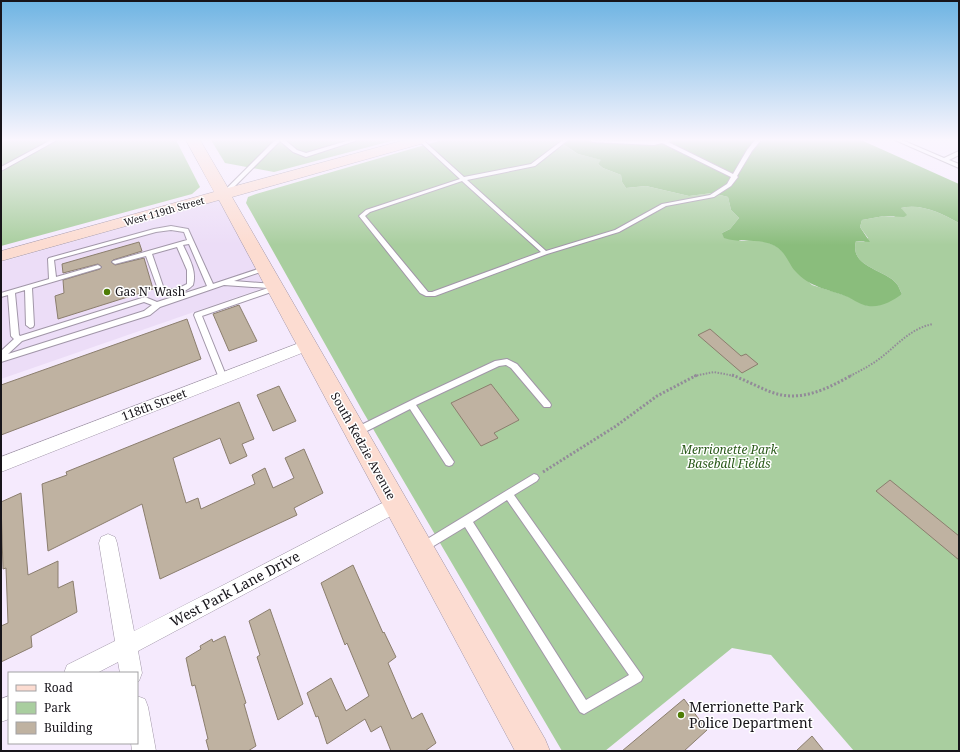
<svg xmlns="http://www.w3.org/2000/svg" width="960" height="752" viewBox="0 0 960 752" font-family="'Noto Serif',serif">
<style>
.built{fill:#ecddf7}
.green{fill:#a9ce9f}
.forest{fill:#8abd7c}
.building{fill:#bfb2a1;stroke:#8b7e6e}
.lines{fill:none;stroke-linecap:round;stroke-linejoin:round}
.lane-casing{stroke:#a196a8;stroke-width:2}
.street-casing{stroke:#a196a8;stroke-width:1}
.secondary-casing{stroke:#a196a8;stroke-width:1}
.path-far1{stroke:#928b98;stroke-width:2;stroke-dasharray:1.5 1.5;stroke-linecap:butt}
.path{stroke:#928b98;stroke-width:3;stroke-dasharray:2 2;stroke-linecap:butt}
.lane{fill:#fff;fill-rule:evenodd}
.street{fill:#fff;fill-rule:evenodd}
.secondary{fill:#fcdcd1;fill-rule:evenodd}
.poi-dot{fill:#4e7c05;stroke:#fff;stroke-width:1.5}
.labels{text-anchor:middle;stroke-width:3;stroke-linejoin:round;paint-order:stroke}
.far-street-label{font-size:10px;fill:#17141a;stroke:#fff}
.poi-label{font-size:12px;fill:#17141a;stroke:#fff;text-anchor:start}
.street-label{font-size:12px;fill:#17141a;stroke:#fff}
.park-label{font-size:12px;font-style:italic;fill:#295919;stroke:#fff}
.near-street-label{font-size:14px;fill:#17141a;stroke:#fff}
.near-poi-label{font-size:14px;fill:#17141a;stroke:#fff;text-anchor:start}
</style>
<rect width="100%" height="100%" fill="#f5eafd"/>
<!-- built -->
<polygon class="built" points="220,200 266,287 1,379 1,262"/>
<!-- green -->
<g class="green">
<polygon points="1,140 176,140 200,187 192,194 1,246"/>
<polygon points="211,140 395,140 274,172 225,163"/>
<path d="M 442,140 L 557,140 L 578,154 L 602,160 L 598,164 L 603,168 L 621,175 L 622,182 L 626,188 L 646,186 L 689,196 L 712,193 L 728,197 L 731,210 L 739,218 L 730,229 L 722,233 L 741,241 L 762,240 L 776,246 L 787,255 L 791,264 L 812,285 L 847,296 L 868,306 L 902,294 C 900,291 899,286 896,283 C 884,269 849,267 856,241 L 864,242 L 868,238 L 860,227 L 862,220 L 884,216 L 894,217 L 902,211 L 901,208 C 921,203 941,213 959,223 L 959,751 L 854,751 L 771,655 L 732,648 L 605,751 L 562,751 L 362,410 L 246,203 L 248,197 L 256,194 Z"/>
</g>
<!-- forest -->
<path class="forest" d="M 557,140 L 861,140 L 959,184 L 959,223 C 941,213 921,203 901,208 L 907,215 L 904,217 L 884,216 L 862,220 L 860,227 L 870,242 L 856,241 C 849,267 884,269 896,283 C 899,286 900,291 902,294 C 893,301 880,308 868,306 C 861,305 854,300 848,297 C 831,290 812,288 798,274 C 788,265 788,254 775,246 C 758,237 742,244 724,238 L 722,233 L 730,229 L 739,218 L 731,210 L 728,197 L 712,193 L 689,196 L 646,186 L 626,188 L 622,182 L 621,175 L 603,168 L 598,164 L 601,160 L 578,154 Z"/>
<!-- building -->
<g class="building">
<polygon points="139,242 142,251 113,260 111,262 115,265 144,258 153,289 58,319 55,296 64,293 63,280 100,269 102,267 98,264 63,273 62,264"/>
<polygon points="239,305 257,341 229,351 213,314"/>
<polygon points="187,319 201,359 1,435 1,385"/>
<polygon points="710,329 741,356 746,354 758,364 742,373 698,335"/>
<polygon points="491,384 519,420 494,433 498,438 481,446 451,403"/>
<polygon points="279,386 296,421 273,431 257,395"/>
<polygon points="239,402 254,439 242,444 247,456 230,464 220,438 173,458 186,503 198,498 201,509 255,484 252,475 265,468 273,488 294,478 285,458 304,449 323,493 294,508 297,515 160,579 142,504 48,551 42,484 67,475 66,472"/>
<polygon points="890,480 959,536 959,560 876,491"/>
<polygon points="21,493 28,575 58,561 58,588 73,581 77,612 31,636 32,647 1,662 1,626 8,623 6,568 3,569 1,502"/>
<polygon points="353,565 383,633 384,632 396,657 388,663 412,719 422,713 436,743 425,751 391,751 381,726 371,732 365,719 327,744 318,716 316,717 307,693 331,678 346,711 369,696 347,643 345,645 321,583"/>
<polygon points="270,609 303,704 278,720 257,657 260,655 249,621"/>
<polygon points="225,636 246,703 244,704 256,746 248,751 209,751 206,740 208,739 195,685 192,686 186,658 201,649 200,646 212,639 213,642"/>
<polygon points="684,699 707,730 684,751 622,751"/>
<polygon points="812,736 824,751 796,751"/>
</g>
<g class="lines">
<!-- lane casing -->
<g class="lane-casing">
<g id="lane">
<polygon points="51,140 57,140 1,171 1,167"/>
<polygon points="275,140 285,140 297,150 306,153 350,140 358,140 306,157 293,152 280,141 225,196 221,196 221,194"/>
<path d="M 418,140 L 423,140 L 464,177 L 531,164 L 563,140 L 568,140 L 535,166 L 467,180 L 546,251 L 615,230 L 662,204 L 710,195 L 727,184 L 731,177 L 662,143 L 654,145 L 592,142 L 590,140 L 654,141 L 669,140 L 670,141 L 668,142 L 733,174 L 747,150 L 755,140 L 761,140 L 752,151 L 737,176 L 738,177 L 731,186 L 714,197 L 666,206 L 619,232 L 547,254 L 435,296 L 426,296 L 420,293 L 359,216 L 366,210 L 460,179 ZM 462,181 L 541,252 L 432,292 L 428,292 L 365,216 L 370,212 Z"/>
<polygon points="895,140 902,140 944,158 959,151 959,155 949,160 959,164 959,168"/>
<path d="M 171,226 L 188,229 L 213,284 L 264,267 L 267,269 L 266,270 L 234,281 L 274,284 L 276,284 L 278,288 L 277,290 L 202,316 L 227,378 L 226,380 L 220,380 L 219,378 L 194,315 L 195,313 L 268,288 L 224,285 L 160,307 L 150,315 L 1,362 L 1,351 L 14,339 L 11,336 L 8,295 L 1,297 L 1,293 L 49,279 L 48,259 L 49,258 L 154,229 ZM 171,230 L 184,232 L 187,240 L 113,261 L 112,262 L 115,264 L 146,256 L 159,292 C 170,296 184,294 193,285 C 197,271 189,258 183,245 L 189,244 L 207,286 L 157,302 L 145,297 L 20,336 L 19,335 L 15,293 L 25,290 L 26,325 L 30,328 L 33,327 L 34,325 L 32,288 L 100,268 L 101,267 L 98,265 L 56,277 L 54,260 L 156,232 ZM 177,247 L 187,270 L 187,284 C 179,288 173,291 164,289 L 152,254 ZM 144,302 L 152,305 L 144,311 L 8,354 L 22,341 Z"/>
<polygon points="507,359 517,364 550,403 551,405 550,407 544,407 511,368 506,365 499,366 416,405 454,462 452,465 449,466 446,465 410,409 359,435 356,436 353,435 352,432 353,429 418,397 495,361"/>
<path d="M 534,474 L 537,475 L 539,478 L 537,481 L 514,495 L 643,677 L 641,681 L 584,714 L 580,712 L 465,527 L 427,550 L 423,552 L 419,550 L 418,547 L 419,544 ZM 507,500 L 629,675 L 586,700 L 473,522 Z"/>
</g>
</g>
<!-- street casing -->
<g class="street-casing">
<g id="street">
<polygon points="307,340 312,341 314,345 312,349 1,472 1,457"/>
<polygon points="396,496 402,498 405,504 402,510 138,651 142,673 139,681 137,682 137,673 120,673 118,662 97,673 64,673 67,665 115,641 99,543 101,537 108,534 115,537 117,543 134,631"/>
<polygon points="9,696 9,719 1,722 1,699"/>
<polygon points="137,696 145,699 148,707 156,751 132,751 131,743 137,743"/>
</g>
</g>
<!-- secondary casing -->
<g class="secondary-casing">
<polygon id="secondary" points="186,140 200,140 228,188 405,140 426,140 424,143 232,197 545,739 550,751 515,751 219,200 1,261 1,251 214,192"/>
</g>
<!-- path-far1 -->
<g class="path-far1">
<polyline points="694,376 714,372 735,376"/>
<path d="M 850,376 C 862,370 873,364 883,356 C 899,343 912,328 933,324"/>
</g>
<!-- path -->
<g class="path">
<path d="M 732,375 C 745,380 758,387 771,392 C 800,403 827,389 852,375"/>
<polyline points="543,472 616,426 657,396 697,375"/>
</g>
<!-- lane -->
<use href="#lane" class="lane"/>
<!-- street -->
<use href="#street" class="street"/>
<!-- secondary -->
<use href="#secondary" class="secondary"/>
</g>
<!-- sky -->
<linearGradient id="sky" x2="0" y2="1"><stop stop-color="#6eb4e3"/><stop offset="0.57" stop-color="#faf6fe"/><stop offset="1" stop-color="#faf6fe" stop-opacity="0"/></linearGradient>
<rect width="960" height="245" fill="url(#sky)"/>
<!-- markers -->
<g class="poi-dot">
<circle cx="107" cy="292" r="4"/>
<circle cx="681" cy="715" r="4"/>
</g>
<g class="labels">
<!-- far-street labels -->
<g class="far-street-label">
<text transform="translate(164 211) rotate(-16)" y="4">West 119th Street</text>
</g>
<!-- poi labels -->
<g class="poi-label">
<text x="115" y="296">Gas N' Wash</text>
</g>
<!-- street labels -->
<g class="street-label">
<text transform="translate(154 405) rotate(-21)" y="4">118th Street</text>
<text transform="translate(363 446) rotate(61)" y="4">South Kedzie Avenue</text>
</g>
<!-- park labels -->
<g class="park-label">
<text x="729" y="454">Merrionette Park<tspan x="729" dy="14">Baseball Fields</tspan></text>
</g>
<!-- near-street labels -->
<g class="near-street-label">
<text transform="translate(235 589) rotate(-28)" y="5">West Park Lane Drive</text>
</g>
<!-- near-poi labels -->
<g class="near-poi-label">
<text x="689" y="712">Merrionette Park<tspan x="689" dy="16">Police Department</tspan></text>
</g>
</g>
<!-- border -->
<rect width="960" height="752" fill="none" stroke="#17141a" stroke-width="4"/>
<!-- legend -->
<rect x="8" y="672" width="130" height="72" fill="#ffffff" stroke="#a2a1a3"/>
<rect x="16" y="685" width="20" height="6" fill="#fcdcd1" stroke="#a2a1a3"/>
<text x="44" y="692" font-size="12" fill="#17141a">Road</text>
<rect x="16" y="702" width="20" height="12" fill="#a9ce9f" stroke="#a2a1a3"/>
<text x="44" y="712" font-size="12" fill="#17141a">Park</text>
<rect x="16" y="722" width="20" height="12" fill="#bfb2a1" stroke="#a2a1a3"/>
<text x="44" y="732" font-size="12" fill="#17141a">Building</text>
</svg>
